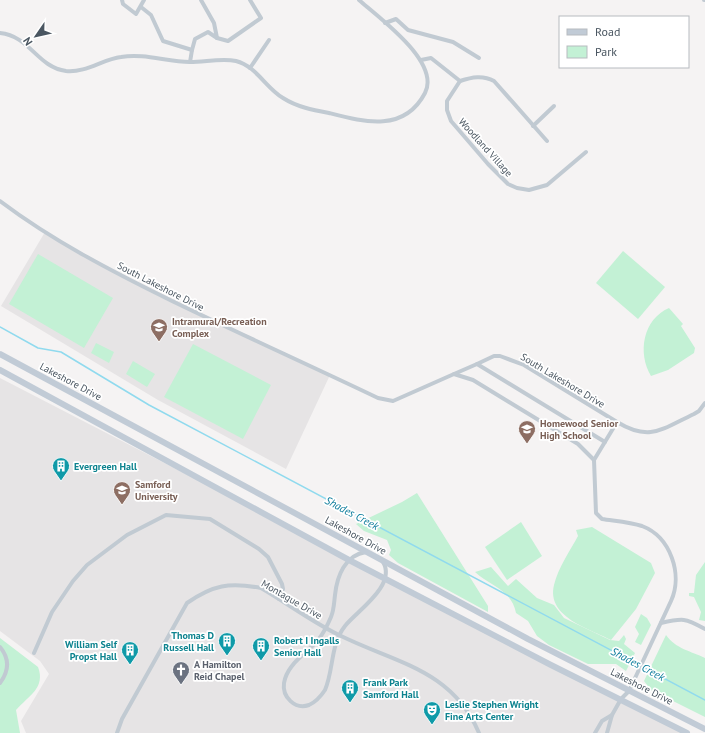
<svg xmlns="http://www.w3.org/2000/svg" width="705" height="733" viewBox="0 0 705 733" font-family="'PT Sans',sans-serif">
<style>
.education{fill:#e6e4e5}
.green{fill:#c3f1d5}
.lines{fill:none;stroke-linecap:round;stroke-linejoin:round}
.stream{stroke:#90daee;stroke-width:1.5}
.street{stroke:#c1cad2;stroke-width:4}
.secondary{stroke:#c1cbd6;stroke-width:6}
.labels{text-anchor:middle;stroke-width:3.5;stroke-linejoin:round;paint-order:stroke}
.street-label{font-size:10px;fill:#4a5661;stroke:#fff}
.education-label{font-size:10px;font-weight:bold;fill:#785e54;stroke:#fff;text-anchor:start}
.culture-label{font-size:10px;font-weight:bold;fill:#0d838f;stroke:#fff;text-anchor:start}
.worship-label{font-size:10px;font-weight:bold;fill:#5b616d;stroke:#fff;text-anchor:start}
.water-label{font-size:11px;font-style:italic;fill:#0c7c9b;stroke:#fff}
</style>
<rect width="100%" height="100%" fill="#f5f3f3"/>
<!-- education -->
<g class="education">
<polygon points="45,232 117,272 330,375 286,469 158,400 1,306"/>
<polygon points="0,378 621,699 687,733 26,733 21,721 49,674 40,661 0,631"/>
</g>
<!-- green -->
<g class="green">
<polygon points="623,251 665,287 638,319 596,283"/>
<polygon points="38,254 113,298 84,348 9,304"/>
<path d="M 669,308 L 683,324 L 681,326 L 695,348 L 694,353 L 668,370 L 651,376 C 637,353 643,319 669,308 Z"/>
<polygon points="96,343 114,352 109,363 91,353"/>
<polygon points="193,344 271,385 243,439 164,397"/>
<polygon points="133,361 155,374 147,387 126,374"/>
<polygon points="417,493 488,606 488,612 398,563 389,555 391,550 387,540 364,531 356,524 402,502"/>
<polygon points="521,522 542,556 507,580 485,547"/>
<path d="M 592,527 L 651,563 L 655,573 L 636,609 L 611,640 C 590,629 546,617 554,585 C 558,568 570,551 578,536 L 576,530 Z"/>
<polygon points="705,562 705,621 699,620 701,612 694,597 689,596 689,593 694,593 696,575"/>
<path d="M 491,567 L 508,586 L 516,579 L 537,598 L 554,605 L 564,618 L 610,640 L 619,641 L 624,635 L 626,639 L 624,644 L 635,653 L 626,671 L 616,664 L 588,664 L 549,645 L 537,636 L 528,621 L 516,613 C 512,590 490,586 475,572 Z"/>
<polygon points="641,614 647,618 651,625 641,645 635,642 639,634 635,627"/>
<path d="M 666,635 C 676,649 691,651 705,658 L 705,717 L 651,690 L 644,681 Z"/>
<path d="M 0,638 L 38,667 C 46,688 28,696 16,710 L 20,733 L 0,733 Z"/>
</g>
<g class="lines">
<!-- stream -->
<polyline class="stream" points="0,327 38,348 61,352 149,405 705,700"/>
<!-- street -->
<g class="street">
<polyline points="122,0 123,4 136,14 144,0"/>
<polyline points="201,0 214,23 217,38"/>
<polyline points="704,0 705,0"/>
<polyline points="141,7 151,15 163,41 192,50 190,62"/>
<polyline points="385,23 396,19 408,30 453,42 479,58"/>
<path d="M 0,33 C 30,36 37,67 66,71 C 86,73 103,59 121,57 C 145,53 167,62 190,62 C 205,62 222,58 236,61 C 256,66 266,88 283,98 C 297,107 313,110 329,113 C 364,122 404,133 425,93 C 441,62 379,18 359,0"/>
<polyline points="192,50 195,39 208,32 217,38 228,41 261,18 250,0"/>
<path d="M 421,60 L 431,58 L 460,81 C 472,77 483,75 494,81 L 547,141"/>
<polyline points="250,68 269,40"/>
<polyline points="460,81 447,101 447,110 451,121 488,164 508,184 517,188 529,190 547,185 586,152"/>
<polyline points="533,126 554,106"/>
<path d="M 0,201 C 53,241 113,272 172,301 C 240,334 309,365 378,398 L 393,401 L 454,374 L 473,380 L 578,444 L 594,460 L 596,513 L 602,519 C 615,521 630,522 642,526 C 671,537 683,575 671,601 L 629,691 L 621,699 L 612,715 L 607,733"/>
<polyline points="477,364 494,356 500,356 524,365 617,422 594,460"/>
<polyline points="454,374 477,364 605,442"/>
<path d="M 617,422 C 650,442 662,429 694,414 L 699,411 L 705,403"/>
<path d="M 366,552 C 345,555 337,576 335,595 C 334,603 334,610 331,617 C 328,624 323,634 318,640 C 306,654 287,664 284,683 C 282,697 295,710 309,705 C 316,702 321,696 325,690 C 334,669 330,645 345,626 C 357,611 397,585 383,562"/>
<path d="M 661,623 C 683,618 685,618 705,629"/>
<path d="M 0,647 C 10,659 9,671 0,683"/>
<polyline points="34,653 52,612 73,581 87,565 127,535 166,515 210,519 259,549 268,557 282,584 283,589 279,599"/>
<path d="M 117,733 L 122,719 L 187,603 C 213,585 229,582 261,588 C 287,603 312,622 339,635 C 395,663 452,669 479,733"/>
<polyline points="595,733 602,721 612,715"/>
</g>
<!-- secondary -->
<g class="secondary">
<polyline points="0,354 528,639 705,729"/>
<polyline points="0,370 349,560 551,665 687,733"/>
</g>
</g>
<!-- icons -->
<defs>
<g id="university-pin" transform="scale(0.9)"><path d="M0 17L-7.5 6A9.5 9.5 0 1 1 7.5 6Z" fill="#8d6e63" stroke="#fff"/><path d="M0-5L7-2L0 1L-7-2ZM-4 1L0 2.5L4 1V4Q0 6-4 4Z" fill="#fff"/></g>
<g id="school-pin" transform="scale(0.9)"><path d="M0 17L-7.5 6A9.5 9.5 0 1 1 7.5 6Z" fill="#8d6e63" stroke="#fff"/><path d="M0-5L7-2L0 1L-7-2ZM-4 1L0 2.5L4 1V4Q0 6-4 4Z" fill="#fff"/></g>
<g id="building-pin" transform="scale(0.9)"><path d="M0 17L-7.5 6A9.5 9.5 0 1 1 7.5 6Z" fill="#0f9aa8" stroke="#fff"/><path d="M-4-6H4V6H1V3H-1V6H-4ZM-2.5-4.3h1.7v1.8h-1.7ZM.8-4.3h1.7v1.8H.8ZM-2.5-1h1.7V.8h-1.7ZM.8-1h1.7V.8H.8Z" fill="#fff"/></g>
<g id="church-pin" transform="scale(0.9)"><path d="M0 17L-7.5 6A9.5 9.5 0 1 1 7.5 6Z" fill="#6b7280" stroke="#fff"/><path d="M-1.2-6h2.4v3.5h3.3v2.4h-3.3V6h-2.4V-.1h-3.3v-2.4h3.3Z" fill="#fff"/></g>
<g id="theatre-pin" transform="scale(0.9)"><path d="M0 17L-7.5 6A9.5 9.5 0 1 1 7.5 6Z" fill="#0f9aa8" stroke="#fff"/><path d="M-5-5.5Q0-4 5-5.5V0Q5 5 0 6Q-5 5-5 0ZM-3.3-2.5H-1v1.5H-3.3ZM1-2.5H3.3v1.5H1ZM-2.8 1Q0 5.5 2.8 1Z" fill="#fff"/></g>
</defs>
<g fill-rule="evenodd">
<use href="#university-pin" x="159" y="327"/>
<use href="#school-pin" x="527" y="429"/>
<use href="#building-pin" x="61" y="466"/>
<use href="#university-pin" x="122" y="490"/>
<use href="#building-pin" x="227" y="641"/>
<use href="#building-pin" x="261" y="646"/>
<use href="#building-pin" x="130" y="650"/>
<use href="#church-pin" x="181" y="670"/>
<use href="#building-pin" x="350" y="688"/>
<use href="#theatre-pin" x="432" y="710"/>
</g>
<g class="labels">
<!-- street labels -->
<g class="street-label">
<text transform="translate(486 147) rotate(48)" y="4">Woodland Village</text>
<text transform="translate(161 286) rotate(27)" y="4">South Lakeshore Drive</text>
<text transform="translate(563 380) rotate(31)" y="4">South Lakeshore Drive</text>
<text transform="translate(71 381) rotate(28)" y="4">Lakeshore Drive</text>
<text transform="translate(356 535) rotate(29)" y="4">Lakeshore Drive</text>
<text transform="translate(292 599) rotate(30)" y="4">Montague Drive</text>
<text transform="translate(642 686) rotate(27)" y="4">Lakeshore Drive</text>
</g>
<!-- education labels -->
<g class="education-label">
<text x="172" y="325">Intramural/Recreation<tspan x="172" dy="12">Complex</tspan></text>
<text x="540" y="427">Homewood Senior<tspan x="540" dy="12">High School</tspan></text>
<text x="135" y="488">Samford<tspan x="135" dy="12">University</tspan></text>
</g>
<!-- culture labels -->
<g class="culture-label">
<text x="74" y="470">Evergreen Hall</text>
<text x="214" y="639" text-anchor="end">Thomas D<tspan x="214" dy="12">Russell Hall</tspan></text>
<text x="274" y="644">Robert I Ingalls<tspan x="274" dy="12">Senior Hall</tspan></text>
<text x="117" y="648" text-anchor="end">William Self<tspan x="117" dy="12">Propst Hall</tspan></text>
<text x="363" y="686">Frank Park<tspan x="363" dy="12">Samford Hall</tspan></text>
<text x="445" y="708">Leslie Stephen Wright<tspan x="445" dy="12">Fine Arts Center</tspan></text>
</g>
<!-- worship labels -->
<g class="worship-label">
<text x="194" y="668">A Hamilton<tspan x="194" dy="12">Reid Chapel</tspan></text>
</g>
<!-- water labels -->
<g class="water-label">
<text transform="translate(352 513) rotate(28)" y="4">Shades Creek</text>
<text transform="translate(638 664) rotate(28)" y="4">Shades Creek</text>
</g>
</g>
<!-- legend -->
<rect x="559" y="16" width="130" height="52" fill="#ffffff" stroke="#b7bbc0"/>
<rect x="567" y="29" width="20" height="6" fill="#c1cbd6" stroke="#b7bbc0"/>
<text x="595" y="36" font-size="12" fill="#4a5661">Road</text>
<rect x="567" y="46" width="20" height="12" fill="#c3f1d5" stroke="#b7bbc0"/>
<text x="595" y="56" font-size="12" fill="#4a5661">Park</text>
<!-- north arrow -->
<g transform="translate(36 36) rotate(236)" stroke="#ffffff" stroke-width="3" paint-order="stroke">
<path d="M0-3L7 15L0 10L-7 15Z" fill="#4a5661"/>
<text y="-6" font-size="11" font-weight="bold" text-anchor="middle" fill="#4a5661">N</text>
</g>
</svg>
